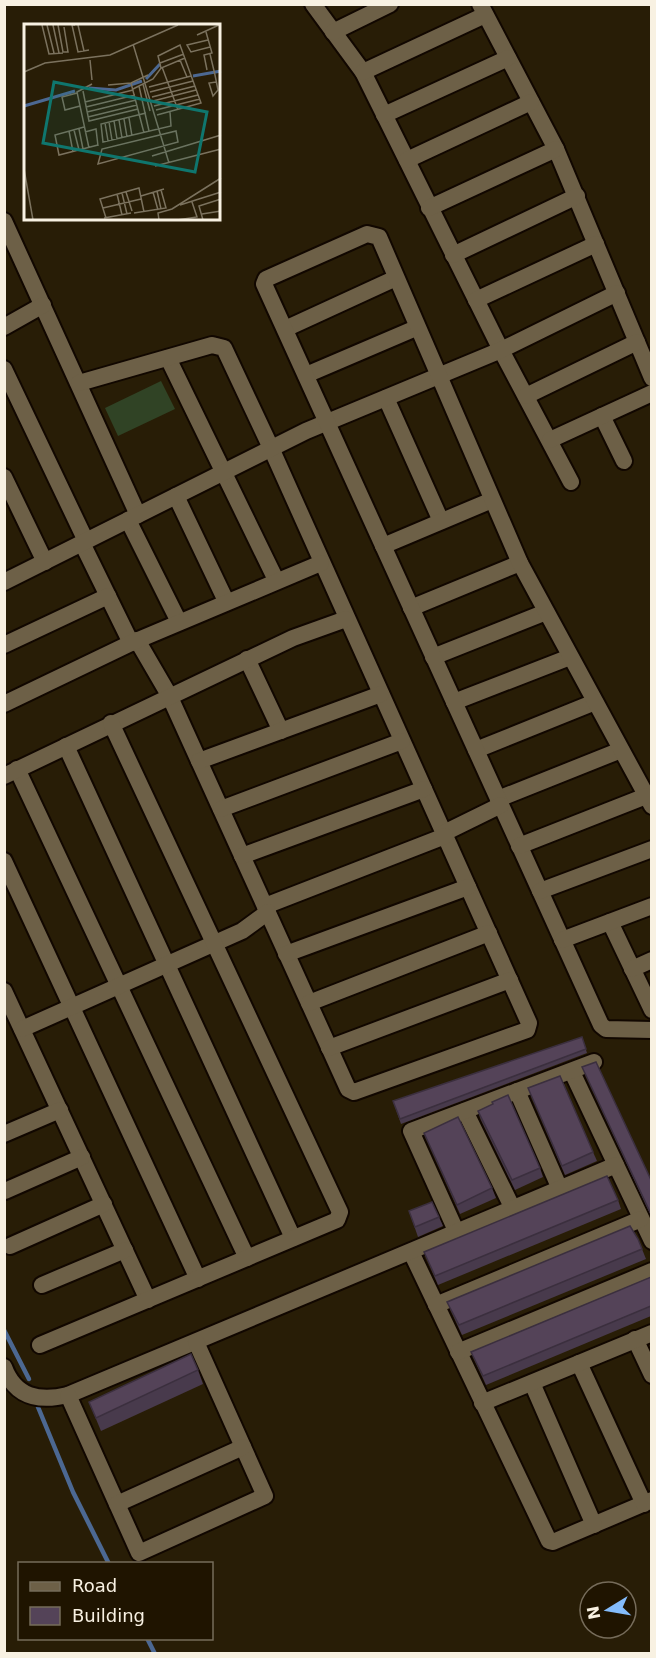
<svg xmlns="http://www.w3.org/2000/svg" width="656" height="1658" viewBox="0 0 656 1658" font-family="'DejaVu Sans',sans-serif">
<style>
.green{fill:#304325}
.lines{fill:none;stroke-linecap:round;stroke-linejoin:round}
.stream{stroke:#4c6892;stroke-width:4.5}
.street-casing{stroke:#110700;stroke-width:20}
.street{stroke:#6d6047;stroke-width:16}
.wall{fill:#483a4c}
.building{fill:#544358;stroke:#3b2f3e;stroke-width:1.5}
.inset-river{fill:none;stroke:#4c6892;stroke-width:3}
.inset-road{fill:none;stroke:#7b725e;stroke-width:1.5}
.view{fill:#0f766e;fill-opacity:0.15;stroke:#0f766e;stroke-width:3}
.inset-edge{fill:none;stroke:#f8f1e2;stroke-width:3}
</style>
<rect width="100%" height="100%" fill="#281d06"/>
<!-- green -->
<polygon class="green" points="161,381 175,409 118,436 105,408"/>
<g class="lines">
<!-- stream -->
<g class="stream">
<polyline points="4,1330 29,1379"/>
<polyline points="38,1407 73,1492 109,1564"/>
<polyline points="147,1638 155,1654"/>
</g>
<!-- street casing -->
<g class="street-casing">
<g id="street">
<polyline points="313,4 363,72 501,350 571,482"/>
<polyline points="480,4 556,149 652,378"/>
<polyline points="333,32 390,4"/>
<polyline points="363,72 485,15"/>
<polyline points="384,115 508,58"/>
<polyline points="407,160 531,102"/>
<polyline points="429,208 556,149"/>
<polyline points="4,221 138,515"/>
<polyline points="453,255 577,196"/>
<polyline points="476,300 596,244"/>
<polyline points="4,327 43,305"/>
<polyline points="285,329 396,278"/>
<polyline points="168,358 276,580"/>
<polyline points="4,369 86,541"/>
<polyline points="306,375 416,328"/>
<polyline points="79,383 212,345 224,348 271,448 529,1023 527,1030 354,1092 348,1089 169,695 137,640"/>
<polyline points="526,396 637,342"/>
<polyline points="386,398 441,521"/>
<polyline points="602,416 624,461"/>
<polyline points="550,440 652,393"/>
<polyline points="4,477 45,562"/>
<polyline points="176,496 226,601"/>
<polyline points="128,520 179,622"/>
<polyline points="82,543 131,643"/>
<polyline points="383,546 492,500"/>
<polyline points="4,582 306,431 501,350 617,293"/>
<polyline points="411,608 520,563"/>
<polyline points="4,645 108,596"/>
<polyline points="433,657 546,612"/>
<polyline points="247,659 281,731"/>
<polyline points="454,702 570,657"/>
<polyline points="4,704 131,643 321,563"/>
<polyline points="66,746 293,1238"/>
<polyline points="476,750 595,702"/>
<polyline points="199,761 381,694"/>
<polyline points="17,769 247,1258"/>
<polyline points="4,776 293,638 346,619"/>
<polyline points="498,799 621,750"/>
<polyline points="652,806 520,563 379,237 367,234 266,279 264,284 601,1025 606,1029 652,1030"/>
<polyline points="221,809 402,741"/>
<polyline points="444,833 501,805"/>
<polyline points="519,846 646,796"/>
<polyline points="242,856 424,789"/>
<polyline points="4,861 198,1279"/>
<polyline points="540,891 652,849"/>
<polyline points="265,906 445,836"/>
<polyline points="610,922 652,1010"/>
<polyline points="562,940 652,906"/>
<polyline points="286,954 468,887"/>
<polyline points="632,969 652,960"/>
<polyline points="4,991 148,1300"/>
<polyline points="309,1003 489,933"/>
<polyline points="22,1029 242,931 268,912"/>
<polyline points="329,1048 510,980"/>
<polyline points="572,1072 652,1241"/>
<polyline points="517,1091 560,1189"/>
<polyline points="465,1111 513,1209"/>
<polyline points="4,1134 60,1110"/>
<polyline points="5,1191 82,1157"/>
<polyline points="457,1233 411,1131 594,1062"/>
<polyline points="10,1246 104,1204"/>
<polyline points="411,1252 549,1541 553,1542 652,1500"/>
<polyline points="42,1285 125,1250"/>
<polyline points="436,1305 641,1219"/>
<polyline points="635,1339 652,1375"/>
<polyline points="40,1345 337,1220 340,1212 111,723"/>
<polyline points="458,1352 652,1271"/>
<polyline points="579,1363 644,1504"/>
<path d="M 4,1367 C 15,1397 39,1402 68,1395 L 616,1165"/>
<polyline points="532,1383 594,1525"/>
<polyline points="68,1395 139,1553 265,1496 196,1342"/>
<polyline points="482,1403 652,1333"/>
<polyline points="117,1504 243,1447"/>
</g>
</g>
<!-- street -->
<use href="#street" class="street"/>
</g>
<!-- wall -->
<g class="wall">
<polygon points="582,1037 587,1053 401,1124 393,1101"/>
<polygon points="582,1067 651,1180 651,1216 586,1076"/>
<polygon points="528,1088 593,1152 597,1161 565,1175"/>
<polygon points="478,1111 540,1168 543,1177 515,1190 481,1120"/>
<polygon points="424,1133 492,1188 496,1198 460,1214"/>
<polygon points="618,1200 621,1209 438,1285 424,1252"/>
<polygon points="409,1211 439,1217 443,1226 418,1237"/>
<polygon points="638,1239 646,1259 462,1335 447,1302"/>
<polygon points="651,1277 651,1316 486,1385 471,1352"/>
<polygon points="198,1370 203,1384 101,1431 89,1402"/>
</g>
<!-- building -->
<g class="building">
<polygon points="582,1037 586,1049 400,1119 393,1101"/>
<polygon points="596,1062 651,1180 651,1214 582,1067"/>
<polygon points="560,1076 593,1152 562,1166 528,1088"/>
<polygon points="508,1095 540,1168 512,1180 478,1111 493,1104 492,1102"/>
<polygon points="458,1117 492,1188 457,1205 424,1133"/>
<polygon points="607,1176 618,1200 435,1276 424,1252"/>
<polygon points="432,1202 439,1217 415,1227 409,1211"/>
<polygon points="630,1226 638,1239 642,1249 459,1325 447,1302"/>
<polygon points="651,1277 651,1306 483,1376 471,1352"/>
<polygon points="191,1354 198,1370 96,1418 89,1402"/>
</g>
<!-- overview -->
<g transform="translate(24 24)">
<rect width="196" height="196" fill="#281d06"/>
<path class="inset-river" d="M 169,52 L 197,47M 122,55 L 136,40M 65,64 L 92,66 L 118,57M 0,82 L 51,67"/>
<path class="inset-road" d="M 18,1 L 25,30 L 39,29M 23,1 L 30,29M 29,1 L 35,29M 34,1 L 39,28 L 44,28 L 40,3M 51,1 L 48,1 L 54,28 L 65,26M 54,1 L 60,27M 182,8 L 188,29 L 180,31 L 183,46M 173,11 L 195,1M 184,16 L 163,21 L 167,28 L 186,23M 109,20 L 145,139M 186,30 L 191,51 L 194,66 L 189,72 L 185,59 L 192,58M 66,36 L 68,56M 156,36 L 163,53M 136,39 L 160,30M 138,43 L 154,86M 0,48 L 21,39 L 86,31 L 154,1M 107,59 L 120,109M 119,60 L 126,87M 84,61 L 107,59 L 124,51M 115,62 L 125,107M 125,63 L 167,52M 109,65 L 129,55 L 137,44 L 161,34M 59,67 L 65,97 L 114,85M 126,68 L 169,57M 53,69 L 38,73 L 41,86 L 56,82M 128,73 L 171,62M 129,77 L 172,66M 61,78 L 109,66M 130,82 L 174,71M 62,83 L 111,71M 132,86 L 176,75M 63,88 L 112,76M 122,89 L 77,100 L 79,118 L 147,102 L 146,88M 133,91 L 177,79 L 156,21 L 134,32 L 137,44M 64,93 L 113,81M 105,94 L 108,112M 100,95 L 103,113M 95,96 L 98,114M 90,97 L 93,115M 85,98 L 88,116M 81,99 L 84,117M 60,103 L 31,111 L 35,131 L 74,121M 55,105 L 59,125M 50,106 L 55,126M 45,107 L 49,128M 152,107 L 154,118 L 74,140 L 78,125 ZM 61,108 L 72,105 L 74,122M 65,124 L 53,68 L 68,60M 128,132 L 197,111M 131,142 L 197,125M 0,145 L 9,196M 133,167 L 137,185M 102,168 L 108,187M 129,168 L 134,186M 98,169 L 103,190M 93,170 L 98,191M 117,172 L 140,165M 156,181 L 197,168M 79,184 L 117,175M 110,189 L 142,184 L 137,166M 178,190 L 197,187M 80,194 L 107,189M 82,194 L 76,175 L 115,164 L 120,188M 135,196 L 134,189 L 148,185 L 197,154M 153,196 L 173,193 L 168,178M 179,196 L 175,182 L 197,175"/>
<path class="view" d="M 30,58 L 183,88 L 171,148 L 19,119 Z"/>
<rect width="196" height="196" class="inset-edge"/>
</g>
<!-- border -->
<rect width="656" height="1658" fill="none" stroke="#f8f1e2" stroke-width="12"/>
<!-- legend -->
<rect x="18" y="1562" width="195" height="78" fill="#1f1400" stroke="#766c5a" stroke-width="1.5"/>
<rect x="30" y="1582" width="30" height="9" fill="#6d6047" stroke="#766c5a" stroke-width="1.5"/>
<text x="72" y="1592" font-size="18" fill="#f8f1e2">Road</text>
<rect x="30" y="1607" width="30" height="18" fill="#544358" stroke="#766c5a" stroke-width="1.5"/>
<text x="72" y="1622" font-size="18" fill="#f8f1e2">Building</text>
<!-- north arrow -->
<g transform="translate(608 1610) rotate(259)"><circle r="28" fill="#1f1400" stroke="#766c5a" stroke-width="1.5"/>
<path d="M0-4.5L10 22L0 15L-10 22Z" fill="#84bcfb"/>
<text y="-9" font-size="16" font-weight="bold" text-anchor="middle" fill="#f8f1e2">N</text>
</g>
</svg>
